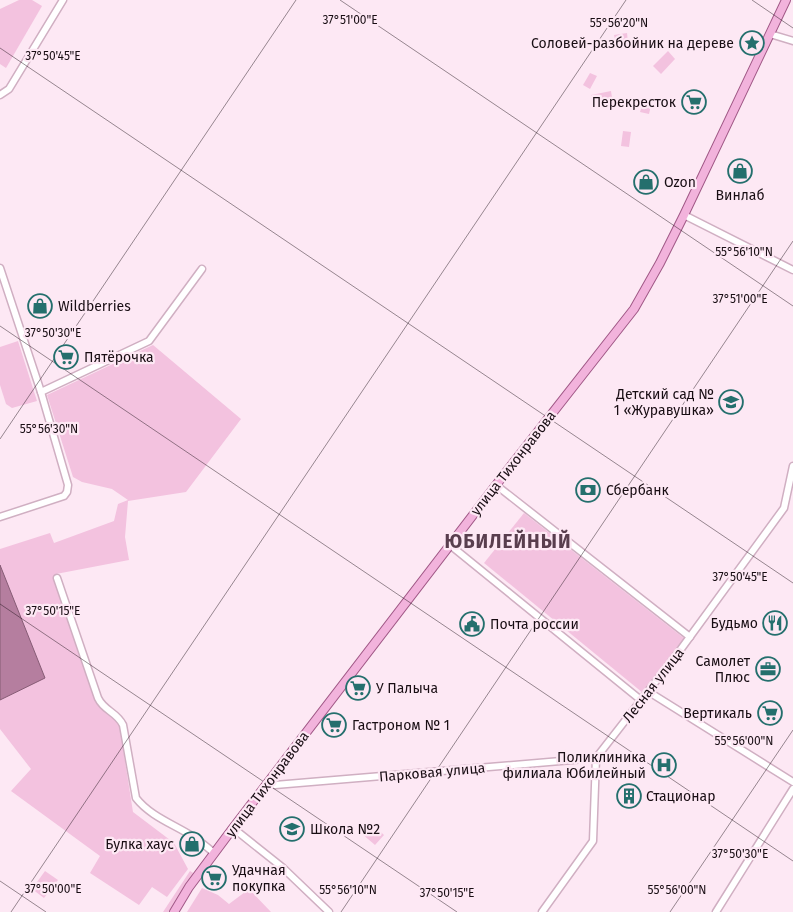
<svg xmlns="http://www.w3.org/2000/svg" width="793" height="912" viewBox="0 0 793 912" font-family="'Fira Sans',sans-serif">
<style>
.green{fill:#f3c2df}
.water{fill:#b57e9f;stroke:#865c75}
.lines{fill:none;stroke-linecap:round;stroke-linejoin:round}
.minor-casing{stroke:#d0afc2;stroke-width:9}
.major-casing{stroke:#a05886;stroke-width:10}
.minor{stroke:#fff;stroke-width:6}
.major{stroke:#f2b3dc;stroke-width:8}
.ticks{fill:none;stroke:#180d13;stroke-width:1;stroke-opacity:0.45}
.labels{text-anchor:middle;stroke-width:4.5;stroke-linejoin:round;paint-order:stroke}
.poi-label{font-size:14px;fill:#180d13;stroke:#fde8f4;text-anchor:start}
.street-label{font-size:14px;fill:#180d13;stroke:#fde8f4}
.district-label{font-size:19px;font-weight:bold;letter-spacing:1px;fill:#593e4e;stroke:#fde8f4}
.ticks-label{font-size:12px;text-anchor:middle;fill:#180d13;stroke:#fde8f4;stroke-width:4.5;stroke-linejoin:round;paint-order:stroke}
</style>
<rect width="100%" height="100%" fill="#fde8f4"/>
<!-- green -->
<g class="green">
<polygon points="19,0 32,0 42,6 6,68 0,64 0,9"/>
<polygon points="627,33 628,42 616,44 614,35"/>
<polygon points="668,51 675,59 661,74 653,66"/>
<polygon points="590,73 597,76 590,89 583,85"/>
<polygon points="611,91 613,104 594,108 591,95"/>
<polygon points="644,99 652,101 649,114 640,112"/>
<polygon points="623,131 631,132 629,147 621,146"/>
<polygon points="18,341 37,401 12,408 6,404 0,385 0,347"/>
<polygon points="153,345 241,419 186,492 128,501 125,537 129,560 56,574 56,578 100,708 119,723 133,812 174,843 188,869 167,897 152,887 139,905 90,873 100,856 11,791 31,769 0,729 0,549 50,533 54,543 114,521 118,504 128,500 112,489 82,482 73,477 47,395"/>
<polygon points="524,513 685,639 643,693 484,563"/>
<polygon points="370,822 384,835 375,845 361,833"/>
<polygon points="45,871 58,880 44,898 32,889"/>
<polygon points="190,871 195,874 173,905 170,912 163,912"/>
<polygon points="202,888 218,895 229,904 249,889 271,912 187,912"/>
</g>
<!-- water -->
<polygon class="water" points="0,565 45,678 0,700"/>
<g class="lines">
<!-- minor casing -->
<g class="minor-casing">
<g id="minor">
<polyline points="770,34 793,41"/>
<polyline points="0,95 9,89 63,0"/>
<polyline points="684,215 793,270"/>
<polyline points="0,268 41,392 68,485 67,492 64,496 0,517"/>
<polyline points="41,392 149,341 202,269"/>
<polyline points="496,485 690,637"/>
<polyline points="450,545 642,701"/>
<path d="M 57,578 L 98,698 C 104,711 117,712 123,725 L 136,798 C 150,816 173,824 192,836 C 200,841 207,847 214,853"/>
<polyline points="649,692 793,782"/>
<polyline points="269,782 275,785 596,758"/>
<polyline points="233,828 282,867 329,912"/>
<polyline points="542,912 593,841 596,758 681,649 784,508 793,466"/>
<polyline points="716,912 793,789"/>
</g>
</g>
<!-- major casing -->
<g class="major-casing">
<polyline id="major" points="174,912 189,887 233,828 496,485 634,309 660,263 684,215 786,0"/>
</g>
<!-- minor -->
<use href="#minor" class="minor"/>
<!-- major -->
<use href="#major" class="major"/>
</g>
<!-- ticks -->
<path class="ticks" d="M 340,0 L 793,306M 752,0 L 793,28M 0,48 L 793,583M 0,326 L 793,861M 0,439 L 296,0M 0,604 L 457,912M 0,881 L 46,912M 11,912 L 626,0M 341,912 L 793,241M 670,912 L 793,730"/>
<!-- icons -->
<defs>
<g id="sight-ring" transform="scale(1.25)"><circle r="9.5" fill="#fde8f4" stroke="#246f6d" stroke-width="1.5"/><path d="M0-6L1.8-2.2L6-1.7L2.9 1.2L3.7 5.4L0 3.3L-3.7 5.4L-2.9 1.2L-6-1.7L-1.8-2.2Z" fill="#246f6d"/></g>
<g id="supermarket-ring" transform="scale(1.25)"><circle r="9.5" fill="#fde8f4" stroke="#246f6d" stroke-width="1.5"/><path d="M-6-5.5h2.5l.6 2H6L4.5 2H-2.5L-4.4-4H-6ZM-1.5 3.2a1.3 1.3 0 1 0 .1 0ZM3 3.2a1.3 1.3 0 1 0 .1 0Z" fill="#246f6d"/></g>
<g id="shop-ring" transform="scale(1.25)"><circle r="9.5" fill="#fde8f4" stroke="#246f6d" stroke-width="1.5"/><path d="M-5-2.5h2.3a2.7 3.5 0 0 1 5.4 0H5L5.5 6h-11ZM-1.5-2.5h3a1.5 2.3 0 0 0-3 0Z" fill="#246f6d"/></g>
<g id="school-ring" transform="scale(1.25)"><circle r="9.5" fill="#fde8f4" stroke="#246f6d" stroke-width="1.5"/><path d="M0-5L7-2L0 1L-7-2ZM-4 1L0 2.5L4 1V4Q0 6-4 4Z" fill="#246f6d"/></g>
<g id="bank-ring" transform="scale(1.25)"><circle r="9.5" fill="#fde8f4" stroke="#246f6d" stroke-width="1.5"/><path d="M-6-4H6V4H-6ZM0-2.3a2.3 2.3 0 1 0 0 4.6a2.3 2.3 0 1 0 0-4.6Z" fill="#246f6d"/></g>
<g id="restaurant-ring" transform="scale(1.25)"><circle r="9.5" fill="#fde8f4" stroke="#246f6d" stroke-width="1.5"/><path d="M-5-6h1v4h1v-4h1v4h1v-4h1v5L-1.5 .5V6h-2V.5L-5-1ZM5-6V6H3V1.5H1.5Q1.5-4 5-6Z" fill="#246f6d"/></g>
<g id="civic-ring" transform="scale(1.25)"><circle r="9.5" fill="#fde8f4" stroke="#246f6d" stroke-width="1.5"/><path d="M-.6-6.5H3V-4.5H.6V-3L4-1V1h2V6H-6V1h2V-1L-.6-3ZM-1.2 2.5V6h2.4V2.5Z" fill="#246f6d"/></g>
<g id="office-ring" transform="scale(1.25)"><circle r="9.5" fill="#fde8f4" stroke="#246f6d" stroke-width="1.5"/><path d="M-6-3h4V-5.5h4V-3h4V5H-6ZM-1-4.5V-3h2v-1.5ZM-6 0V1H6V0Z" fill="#246f6d"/></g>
<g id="hospital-ring" transform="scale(1.25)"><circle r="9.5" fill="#fde8f4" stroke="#246f6d" stroke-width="1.5"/><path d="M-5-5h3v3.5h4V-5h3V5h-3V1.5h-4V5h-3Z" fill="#246f6d"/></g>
<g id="building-ring" transform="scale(1.25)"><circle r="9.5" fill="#fde8f4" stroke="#246f6d" stroke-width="1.5"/><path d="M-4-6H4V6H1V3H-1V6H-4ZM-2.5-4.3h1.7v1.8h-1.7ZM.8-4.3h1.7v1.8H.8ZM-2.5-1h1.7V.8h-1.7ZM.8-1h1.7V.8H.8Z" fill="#246f6d"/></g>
</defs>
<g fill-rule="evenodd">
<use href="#sight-ring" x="752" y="43"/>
<use href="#supermarket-ring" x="694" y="102"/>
<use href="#shop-ring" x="740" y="171"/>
<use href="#shop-ring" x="646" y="182"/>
<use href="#shop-ring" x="40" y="306"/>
<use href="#supermarket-ring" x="66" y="357"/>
<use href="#school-ring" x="731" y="402"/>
<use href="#bank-ring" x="588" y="490"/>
<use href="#restaurant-ring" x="775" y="623"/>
<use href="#civic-ring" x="472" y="624"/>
<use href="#office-ring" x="768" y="669"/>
<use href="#supermarket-ring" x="358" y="688"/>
<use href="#supermarket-ring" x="770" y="713"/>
<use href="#supermarket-ring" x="334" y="725"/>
<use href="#hospital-ring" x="664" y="765"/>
<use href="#building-ring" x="629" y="796"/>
<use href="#school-ring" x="292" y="829"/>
<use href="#shop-ring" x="192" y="844"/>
<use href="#supermarket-ring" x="214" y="878"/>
</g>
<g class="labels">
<!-- poi labels -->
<g class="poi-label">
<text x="734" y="48" text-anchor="end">Соловей-разбойник на дереве</text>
<text x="676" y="107" text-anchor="end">Перекресток</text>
<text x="664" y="187">Ozon</text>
<text x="740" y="200" text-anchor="middle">Винлаб</text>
<text x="58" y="311">Wildberries</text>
<text x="84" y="362">Пятёрочка</text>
<text x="714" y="399" text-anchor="end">Детский сад №<tspan x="714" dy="16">1 «Журавушка»</tspan></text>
<text x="606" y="495">Сбербанк</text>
<text x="758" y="628" text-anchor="end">Будьмо</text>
<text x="490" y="629">Почта россии</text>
<text x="750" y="666" text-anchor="end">Самолет<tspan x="750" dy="16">Плюс</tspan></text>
<text x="376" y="693">У Палыча</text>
<text x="752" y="718" text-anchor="end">Вертикаль</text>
<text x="352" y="730">Гастроном № 1</text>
<text x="646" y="762" text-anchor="end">Поликлиника<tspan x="646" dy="16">филиала Юбилейный</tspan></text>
<text x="646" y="801">Стационар</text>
<text x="310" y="834">Школа №2</text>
<text x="174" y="849" text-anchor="end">Булка хаус</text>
<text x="232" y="875">Удачная<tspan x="232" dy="16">покупка</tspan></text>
</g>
<!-- street labels -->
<g class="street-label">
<text transform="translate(513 463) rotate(-52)" y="5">улица Тихонравова</text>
<text transform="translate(653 685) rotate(-52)" y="5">Лесная улица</text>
<text transform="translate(432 772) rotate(-5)" y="5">Парковая улица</text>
<text transform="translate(267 784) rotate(-53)" y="5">улица Тихонравова</text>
</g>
<!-- district labels -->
<g class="district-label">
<text x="508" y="548">ЮБИЛЕЙНЫЙ</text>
</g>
</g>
<g class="ticks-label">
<text x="350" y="24">37°51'00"E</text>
<text x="619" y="27">55°56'20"N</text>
<text x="53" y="60">37°50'45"E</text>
<text x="744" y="256">55°56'10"N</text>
<text x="740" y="303">37°51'00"E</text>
<text x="53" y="337">37°50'30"E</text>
<text x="49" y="433">55°56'30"N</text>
<text x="740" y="581">37°50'45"E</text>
<text x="53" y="615">37°50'15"E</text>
<text x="744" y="745">55°56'00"N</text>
<text x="740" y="858">37°50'30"E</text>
<text x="53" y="893">37°50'00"E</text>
<text x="348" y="894">55°56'10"N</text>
<text x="677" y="894">55°56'00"N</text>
<text x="447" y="897">37°50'15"E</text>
</g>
</svg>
